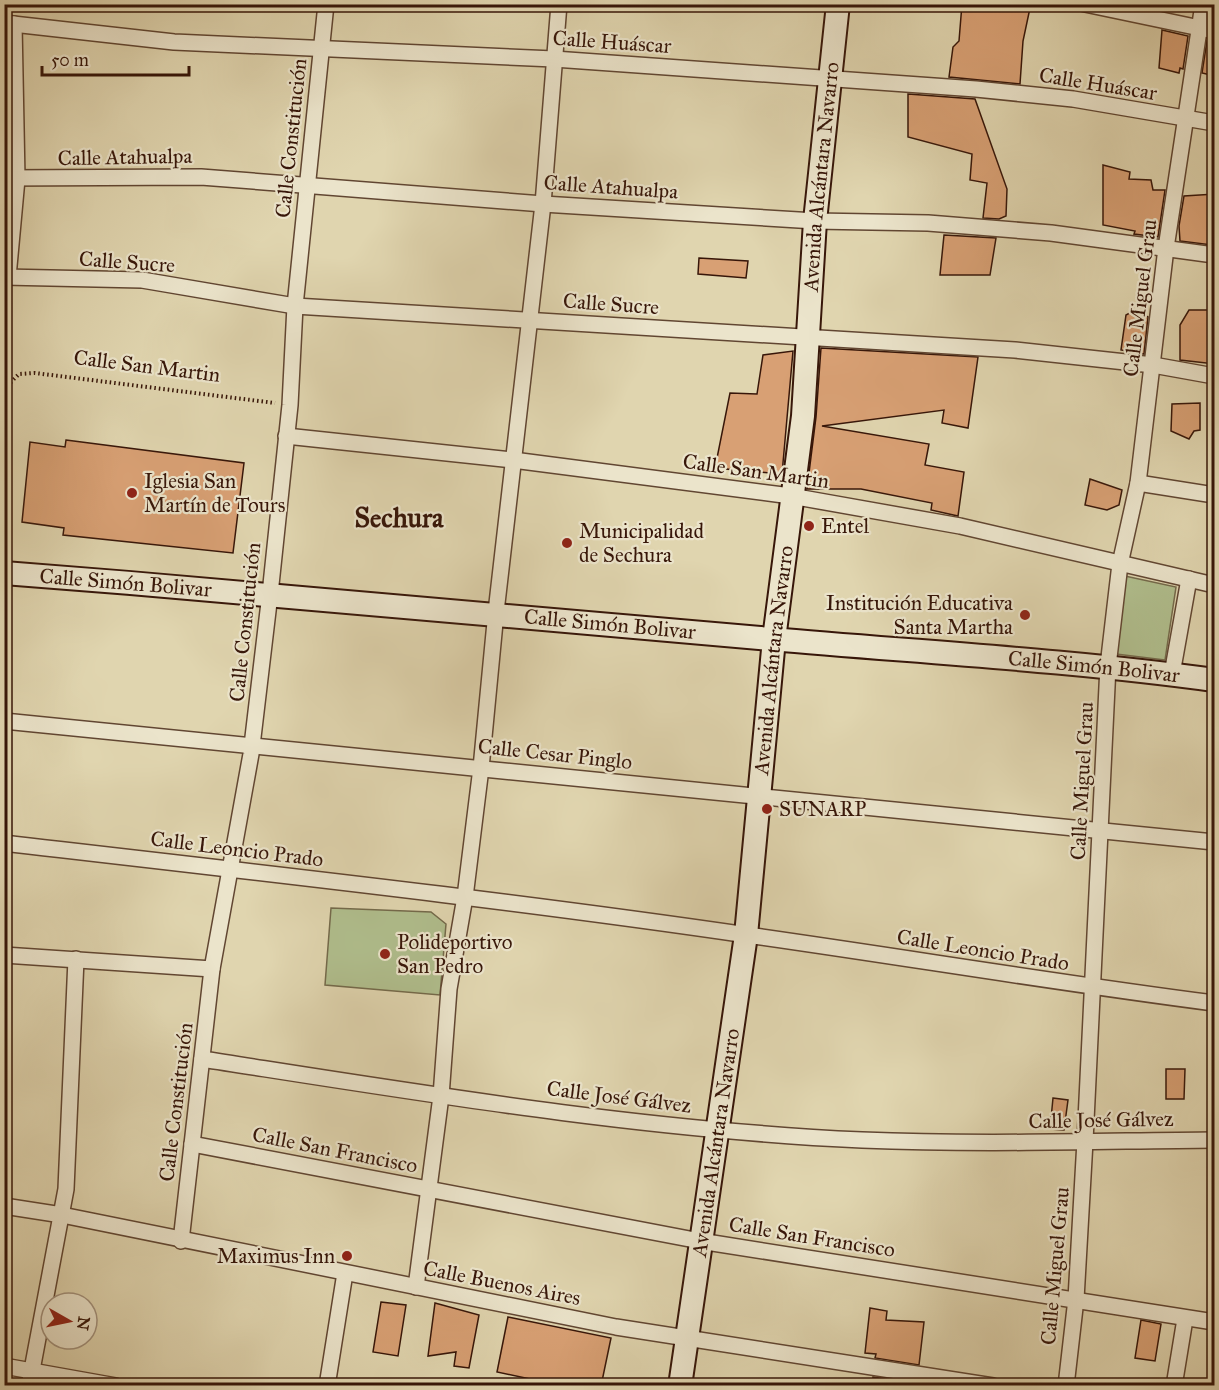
<svg xmlns="http://www.w3.org/2000/svg" width="1219" height="1390" viewBox="0 0 1219 1390" font-family="'IM FELL Great Primer',serif">
<style>
.green{fill:#b0be8d;stroke:#746a4b;stroke-width:1.5}
.building{fill:#d8a074;stroke:#371609;stroke-width:1.5}
.lines{fill:none;stroke-linecap:round;stroke-linejoin:round}
.street-casing{stroke:#614632;stroke-width:18}
.secondary-casing{stroke:#371609;stroke-width:26}
.path{stroke:#371609;stroke-width:4;stroke-dasharray:1.5 3;stroke-linecap:butt}
.street{stroke:#ebe4cb;stroke-width:15}
.secondary{stroke:#ebe4cb;stroke-width:22}
.poi-dot{fill:#8f2418;stroke:#ebe4cb;stroke-width:2}
.labels{text-anchor:middle;stroke-width:4.5;stroke-linejoin:round;paint-order:stroke}
.street-label{font-size:21px;fill:#371609;stroke:#ebe4cb}
.poi-label{font-size:21px;fill:#371609;stroke:#ebe4cb;text-anchor:start}
.district-label{font-size:27px;font-weight:bold;fill:#371609;stroke:#ebe4cb}
</style>
<rect width="100%" height="100%" fill="#e0d5af"/>
<filter id="stains"><feTurbulence type="fractalNoise" baseFrequency=".00333" numOctaves="4"/><feColorMatrix values="0 0 0 0 .2 0 0 0 0 .09 0 0 0 0 .02 0 0 0 .5 -.17"/></filter>
<radialGradient id="worn" r=".72"><stop offset=".6" stop-color="#630" stop-opacity="0"/><stop offset="1" stop-color="#630" stop-opacity=".3"/></radialGradient>
<!-- green -->
<g class="green">
<polygon points="1125,576 1176,587 1165,660 1116,654"/>
<polygon points="331,908 431,912 446,924 440,995 325,985"/>
</g>
<!-- building -->
<g class="building">
<polygon points="962,4 1013,4 1030,8 1023,41 1020,84 949,77 953,47 959,41"/>
<polygon points="1162,30 1188,36 1183,69 1180,68 1179,73 1159,68"/>
<polygon points="1207,41 1215,43 1215,76 1202,73"/>
<polygon points="908,94 975,99 1007,189 1006,216 999,219 983,218 987,183 970,180 972,154 908,137"/>
<polygon points="1103,165 1130,172 1129,179 1151,180 1153,190 1165,190 1158,237 1134,234 1135,231 1103,225"/>
<polygon points="1215,194 1212,245 1180,241 1179,226 1184,196"/>
<polygon points="944,235 996,238 990,275 940,275"/>
<polygon points="699,258 748,261 746,278 698,274"/>
<polygon points="1135,310 1148,317 1144,354 1121,350 1126,315"/>
<polygon points="1189,310 1210,310 1215,334 1215,364 1180,360 1180,325"/>
<polygon points="821,348 978,357 968,428 942,423 944,410 822,426 929,444 925,465 964,472 958,516 931,510 932,503 861,489 807,489 816,417"/>
<polygon points="793,351 782,474 715,468 730,393 757,394 763,355"/>
<polygon points="1200,403 1200,430 1194,431 1189,439 1171,431 1172,404"/>
<polygon points="66,440 244,463 233,553 63,535 64,528 22,522 30,442 65,447"/>
<polygon points="1090,479 1122,490 1119,505 1107,510 1085,505"/>
<polygon points="1166,1069 1185,1069 1184,1099 1166,1099"/>
<polygon points="1053,1098 1068,1100 1064,1130 1050,1129"/>
<polygon points="381,1302 406,1305 398,1356 373,1352"/>
<polygon points="435,1303 479,1315 469,1368 454,1366 456,1352 428,1356"/>
<polygon points="870,1308 887,1311 886,1320 924,1322 919,1365 875,1358 876,1354 865,1353"/>
<polygon points="508,1317 611,1338 601,1386 548,1386 549,1383 497,1372"/>
<polygon points="1141,1320 1161,1324 1155,1361 1135,1358"/>
<polygon points="873,1377 916,1384 916,1386 872,1386"/>
</g>
<g class="lines">
<!-- street casing -->
<g class="street-casing">
<g id="street">
<polyline points="1085,4 1214,31"/>
<polyline points="4,23 174,42 554,59 976,89 1073,99 1214,123"/>
<polyline points="4,178 201,177 543,204 815,221 928,223 1051,233 1214,255"/>
<polyline points="4,277 142,280 295,306 1015,350 1153,365 1214,376"/>
<polyline points="8,277 17,179 14,24"/>
<polyline points="286,436 513,460 791,496 960,526 1214,585"/>
<polyline points="1138,483 1214,495"/>
<polyline points="1172,674 1189,579"/>
<polyline points="4,721 1214,842"/>
<path d="M 4,843 C 252,872 500,899 747,935 C 903,957 1058,983 1214,1003"/>
<polyline points="4,955 212,969"/>
<path d="M 202,1059 C 421,1093 641,1130 862,1140 C 979,1145 1097,1141 1214,1140"/>
<polyline points="192,1144 700,1241 1214,1322"/>
<polyline points="4,1206 62,1215 616,1327 993,1386"/>
<polyline points="181,1241 212,969 251,754 270,594 290,405 295,306 326,4"/>
<polyline points="416,1287 441,1096 449,989 465,897 481,768 496,612 543,204 559,4"/>
<polyline points="4,1366 116,1386"/>
<polyline points="29,1386 66,1189 76,959"/>
<polyline points="327,1386 345,1273"/>
<polyline points="1066,1386 1076,1299 1085,1141 1108,666 1120,564 1138,483 1166,248 1203,4"/>
<polyline points="1174,1386 1185,1319"/>
</g>
</g>
<!-- secondary casing -->
<g class="secondary-casing">
<g id="secondary">
<path id="s1" d="M 4,573 C 260,593 516,615 771,639 C 919,652 1067,660 1214,680"/>
<path id="s2" d="M 680,1386 L 746,935 L 774,639 L 803,416 L 815,221 L 838,4"/>
</g>
</g>
<!-- path -->
<polyline class="path" points="4,389 19,374 35,373 275,403"/>
<!-- street -->
<use href="#street" class="street"/>
<!-- secondary -->
<use href="#secondary" class="secondary"/>
</g>
<!-- markers -->
<g class="poi-dot">
<circle cx="132" cy="493" r="6"/>
<circle cx="809" cy="526" r="6"/>
<circle cx="567" cy="543" r="6"/>
<circle cx="1025" cy="615" r="6"/>
<circle cx="767" cy="809" r="6"/>
<circle cx="385" cy="954" r="6"/>
<circle cx="347" cy="1256" r="6"/>
</g>
<g class="labels">
<!-- street labels -->
<g class="street-label">
<text transform="translate(612 42) rotate(4)" y="7">Calle Huáscar</text>
<text transform="translate(1098 84) rotate(9)" y="7">Calle Huáscar</text>
<text transform="translate(291 138) rotate(-84)" y="7">Calle Constitución</text>
<text transform="translate(125 157) rotate(-1)" y="7">Calle Atahualpa</text>
<text dy="7" stroke="none"><textPath href="#s2" startOffset="1218">Avenida Alcántara Navarro</textPath></text>
<text transform="translate(611 187) rotate(4)" y="7">Calle Atahualpa</text>
<text transform="translate(127 262) rotate(4)" y="7">Calle Sucre</text>
<text transform="translate(1140 298) rotate(-83)" y="7">Calle Miguel Grau</text>
<text transform="translate(611 304) rotate(4)" y="7">Calle Sucre</text>
<text transform="translate(147 366) rotate(7)" y="7">Calle San Martin</text>
<text transform="translate(756 471) rotate(8)" y="7">Calle San Martin</text>
<text dy="7" stroke="none"><textPath href="#s1" startOffset="122">Calle Simón Bolivar</textPath></text>
<text transform="translate(245 622) rotate(-84)" y="7">Calle Constitución</text>
<text dy="7" stroke="none"><textPath href="#s1" startOffset="608">Calle Simón Bolivar</textPath></text>
<text dy="7" stroke="none"><textPath href="#s2" startOffset="732">Avenida Alcántara Navarro</textPath></text>
<text dy="7" stroke="none"><textPath href="#s1" startOffset="1094">Calle Simón Bolivar</textPath></text>
<text transform="translate(555 754) rotate(6)" y="7">Calle Cesar Pinglo</text>
<text transform="translate(1082 781) rotate(-87)" y="7">Calle Miguel Grau</text>
<text transform="translate(237 849) rotate(7)" y="7">Calle Leoncio Prado</text>
<text transform="translate(983 950) rotate(9)" y="7">Calle Leoncio Prado</text>
<text transform="translate(619 1097) rotate(7)" y="7">Calle José Gálvez</text>
<text transform="translate(176 1102) rotate(-83)" y="7">Calle Constitución</text>
<text transform="translate(1101 1120) rotate(-1)" y="7">Calle José Gálvez</text>
<text dy="7" stroke="none"><textPath href="#s2" startOffset="246">Avenida Alcántara Navarro</textPath></text>
<text transform="translate(335 1150) rotate(11)" y="7">Calle San Francisco</text>
<text transform="translate(812 1237) rotate(9)" y="7">Calle San Francisco</text>
<text transform="translate(1055 1266) rotate(-85)" y="7">Calle Miguel Grau</text>
<text transform="translate(502 1283) rotate(11)" y="7">Calle Buenos Aires</text>
</g>
<!-- poi labels -->
<g class="poi-label">
<text x="144" y="488">Iglesia San<tspan x="144" dy="24">Martín de Tours</tspan></text>
<text x="821" y="533">Entel</text>
<text x="579" y="538">Municipalidad<tspan x="579" dy="24">de Sechura</tspan></text>
<text x="1013" y="610" text-anchor="end">Institución Educativa<tspan x="1013" dy="24">Santa Martha</tspan></text>
<text x="779" y="816">SUNARP</text>
<text x="397" y="949">Polideportivo<tspan x="397" dy="24">San Pedro</tspan></text>
<text x="335" y="1263" text-anchor="end">Maximus Inn</text>
</g>
<!-- district labels -->
<g class="district-label">
<text x="399" y="527">Sechura</text>
</g>
</g>
<!-- margin -->
<rect width="1219" height="1390" fill="none" stroke="#e0d5af" stroke-width="24"/>
<rect x="6" y="6" width="1207" height="1378" fill="none" stroke="#371609" stroke-width="3"/>
<rect x="12" y="12" width="1195" height="1366" fill="none" stroke="#371609" stroke-width="1.5"/>
<!-- north arrow -->
<g transform="translate(69 1321) rotate(99)"><circle r="28" fill="#ebe4cb" stroke="#a3927d" stroke-width="1.5"/>
<path d="M0-4.5L10 22L0 15L-10 22Z" fill="#8f2418"/>
<text y="-9" font-size="16" font-weight="bold" text-anchor="middle" fill="#371609">N</text>
</g>
<!-- scale -->
<path d="M42 66v9h147v-9" fill="none" stroke="#371609" stroke-width="3"/>
<text x="51" y="66" font-size="18" fill="#371609" stroke="#ebe4cb" stroke-width="4.5" paint-order="stroke">50 m</text>
<rect width="100%" height="100%" filter="url(#stains)"/>
<rect width="100%" height="100%" fill="url(#worn)"/>
</svg>
